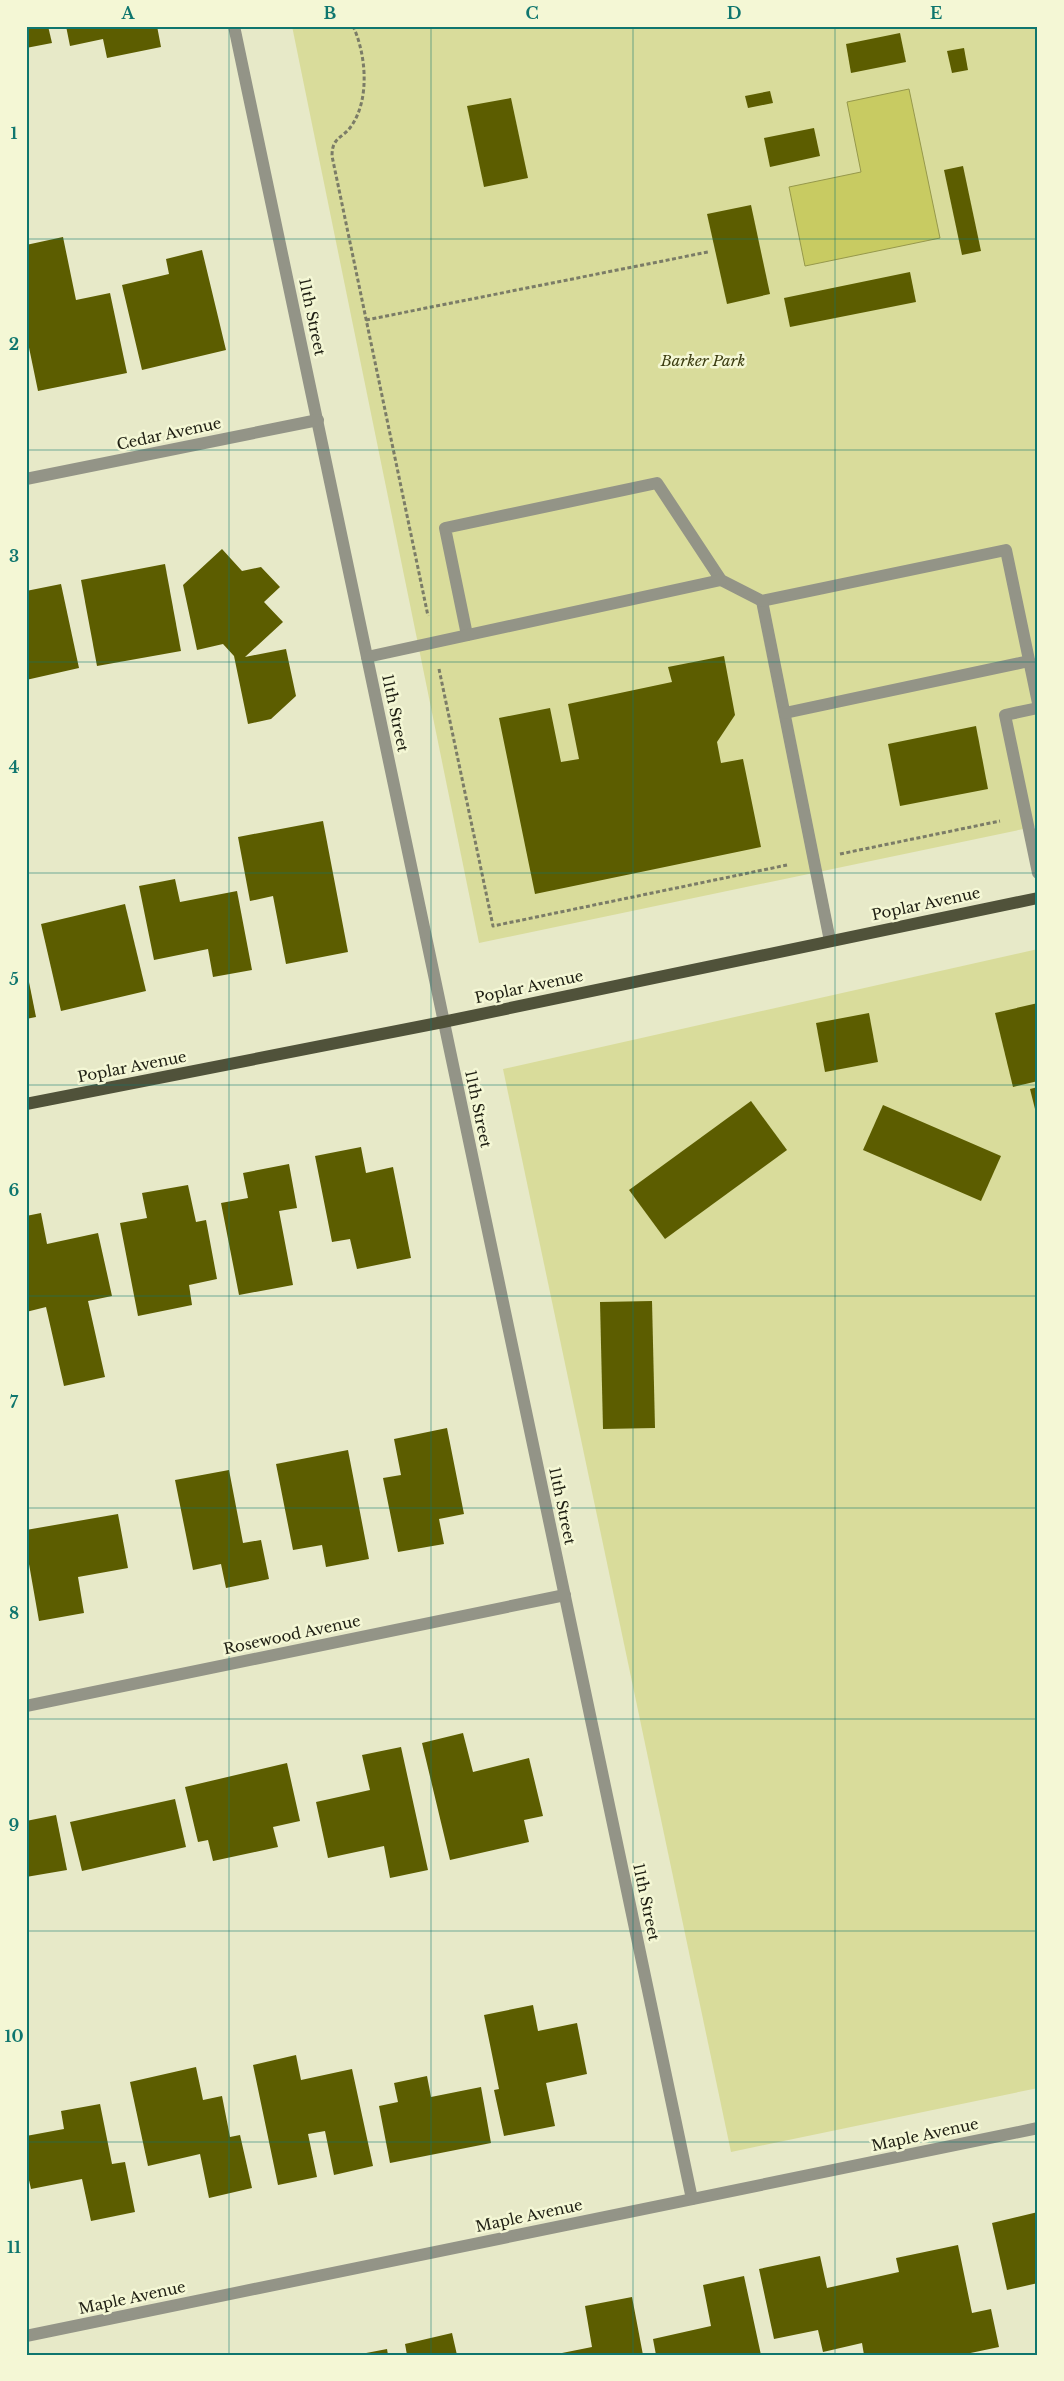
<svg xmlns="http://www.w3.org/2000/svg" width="1064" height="2381" viewBox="0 0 1064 2381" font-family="'Libre Baskerville',serif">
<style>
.green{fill:#d9dc9b}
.water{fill:#c8cb62;stroke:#96984b}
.building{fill:#5c5d00}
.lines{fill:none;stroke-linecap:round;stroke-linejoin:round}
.path{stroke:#7b7c67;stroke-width:3;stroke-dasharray:4 2.5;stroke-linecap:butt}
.minor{stroke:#939487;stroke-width:12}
.major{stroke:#50523a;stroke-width:12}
.grid{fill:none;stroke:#0f766e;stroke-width:1;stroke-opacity:0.55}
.labels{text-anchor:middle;stroke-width:5;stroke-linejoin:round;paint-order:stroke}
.street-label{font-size:15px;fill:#202014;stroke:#f4f7d5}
.park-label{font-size:15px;font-style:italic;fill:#3b3c10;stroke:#f4f7d5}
.neatline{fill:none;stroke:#0f766e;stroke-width:2}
.grid-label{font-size:16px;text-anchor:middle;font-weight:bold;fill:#0f766e}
</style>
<rect width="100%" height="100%" fill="#e7e9c8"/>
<!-- green -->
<g class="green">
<polygon points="292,26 1038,26 1038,826 479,943"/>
<polygon points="1038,949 1038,2088 731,2152 503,1069"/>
</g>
<!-- water -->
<polygon class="water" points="909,89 940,238 805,266 789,187 861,172 847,102"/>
<!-- building -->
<g class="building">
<polygon points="26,26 48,26 52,43 26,48"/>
<polygon points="66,26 157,26 161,47 107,58 103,39 70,46"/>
<polygon points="900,33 906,62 851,73 846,44"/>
<polygon points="964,48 968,70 952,73 947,51"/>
<polygon points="770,91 773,103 748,108 745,96"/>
<polygon points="511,98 528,178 484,187 467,106"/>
<polygon points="814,128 820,156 770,167 764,138"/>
<polygon points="963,166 981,251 962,255 944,170"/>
<polygon points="751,205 770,294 727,304 707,214"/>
<polygon points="63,237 76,300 110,293 127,373 38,391 26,333 26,245"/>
<polygon points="202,250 226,350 142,370 122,285 169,274 166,259"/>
<polygon points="910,272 916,302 790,327 784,298"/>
<polygon points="222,549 242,571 261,567 280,587 264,602 283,622 245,657 286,649 296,696 271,719 248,724 234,656 223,644 197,650 183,585"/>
<polygon points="165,564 181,651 97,666 81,580"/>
<polygon points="61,584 79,668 26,680 26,591"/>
<polygon points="724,656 735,715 717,742 721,763 743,759 761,847 535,894 499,718 550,708 561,762 579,759 568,704 672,682 668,667"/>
<polygon points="976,726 988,789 900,806 888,744"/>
<polygon points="323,821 348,952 286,964 273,896 250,901 238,837"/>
<polygon points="175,879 180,902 237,891 252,970 213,977 208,949 154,960 139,886"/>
<polygon points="125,904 146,991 61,1011 41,924"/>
<polygon points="27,972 36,1017 26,1019 26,973"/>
<polygon points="1038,1003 1038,1081 1013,1087 995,1013"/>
<polygon points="869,1013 878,1062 825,1072 816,1023"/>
<polygon points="1038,1087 1038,1117 1037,1117 1030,1089"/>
<polygon points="751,1101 787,1150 665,1239 629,1190"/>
<polygon points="883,1105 1001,1156 981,1201 863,1150"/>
<polygon points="361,1147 366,1173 393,1167 411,1258 357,1269 350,1239 332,1242 315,1156"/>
<polygon points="289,1164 297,1208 279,1211 293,1285 239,1295 221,1203 248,1198 243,1173"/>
<polygon points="188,1185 196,1222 206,1220 217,1279 189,1285 192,1305 138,1316 120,1223 147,1218 142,1193"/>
<polygon points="41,1213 47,1244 98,1233 112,1296 88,1301 105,1377 64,1386 46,1307 26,1312 26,1216"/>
<polygon points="652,1301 655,1428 603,1429 600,1302"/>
<polygon points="447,1428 464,1514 439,1519 444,1544 398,1552 383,1478 401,1475 394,1439"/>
<polygon points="348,1450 369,1559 326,1567 322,1545 293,1550 276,1464"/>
<polygon points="229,1470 243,1543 261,1540 269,1579 226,1588 221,1564 193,1570 175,1480"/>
<polygon points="118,1514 128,1568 78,1577 84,1613 39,1621 26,1547 26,1530"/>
<polygon points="463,1733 473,1772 529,1758 543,1816 524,1820 529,1842 450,1860 422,1743"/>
<polygon points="401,1747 428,1870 390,1878 384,1846 328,1858 316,1802 370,1790 362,1755"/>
<polygon points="287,1763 300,1821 273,1827 278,1847 213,1861 208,1840 198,1842 185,1787"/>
<polygon points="175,1799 186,1847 82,1871 70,1822"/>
<polygon points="56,1815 67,1870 26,1877 26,1821"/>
<polygon points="533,2005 538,2031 577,2023 587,2074 546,2083 555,2126 504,2136 494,2090 499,2089 484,2015"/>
<polygon points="296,2055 301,2080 352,2069 373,2166 334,2175 325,2131 308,2134 317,2177 278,2185 253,2065"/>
<polygon points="196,2067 203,2100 222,2096 230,2137 240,2135 252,2188 209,2198 200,2154 148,2166 130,2082"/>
<polygon points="427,2076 431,2097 481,2087 491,2143 390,2163 379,2106 398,2102 394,2083"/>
<polygon points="100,2104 112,2164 125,2162 135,2212 91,2221 82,2179 31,2189 26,2167 26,2136 64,2129 61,2111"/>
<polygon points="1038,2212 1038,2283 1007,2290 992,2223"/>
<polygon points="958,2245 972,2313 991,2309 999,2347 961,2355 864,2355 862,2343 823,2352 818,2330 774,2339 759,2269 820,2256 827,2288 899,2272 896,2258"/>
<polygon points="744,2276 761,2355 656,2355 653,2339 711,2326 703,2285"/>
<polygon points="632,2297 643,2355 552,2355 592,2347 585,2306"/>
<polygon points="452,2333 457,2355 407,2355 405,2344"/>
<polygon points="387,2349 388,2355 361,2355 361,2354"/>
</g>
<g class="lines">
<!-- path -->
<g class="path">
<path d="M 353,26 C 366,54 370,98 352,125 C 343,139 332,136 332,156 L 428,616"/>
<polyline points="366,320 708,252"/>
<polyline points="439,669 493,926 787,865"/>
<polyline points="840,854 1000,821"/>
</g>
<!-- minor -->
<g class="minor">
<polyline points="234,26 692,2199"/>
<polyline points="26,479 318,420"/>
<polyline points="762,601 830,941"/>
<polyline points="467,635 445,528 657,483 721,580 762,601 1006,550 1038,703"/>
<polyline points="367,657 721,580"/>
<polyline points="1038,708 1005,715 1038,873"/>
<polyline points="785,713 1029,661"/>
<polyline points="26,1706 565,1595"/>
<polyline points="26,2336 1038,2128"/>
</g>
<!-- major -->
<polyline class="major" points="26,1104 443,1022 1038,898"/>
</g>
<!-- grid -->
<path class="grid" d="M 229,26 L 229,2355M 431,26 L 431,2355M 633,26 L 633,2355M 835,26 L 835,2355M 26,239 L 1038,239M 26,450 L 1038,450M 26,662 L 1038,662M 26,873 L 1038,873M 26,1085 L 1038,1085M 26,1296 L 1038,1296M 26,1508 L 1038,1508M 26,1719 L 1038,1719M 26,1931 L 1038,1931M 26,2142 L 1038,2142"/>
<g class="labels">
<!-- street labels -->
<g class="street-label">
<text transform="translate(312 317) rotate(78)" y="5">11th Street</text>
<text transform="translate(169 434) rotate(-12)" y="5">Cedar Avenue</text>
<text transform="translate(395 713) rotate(78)" y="5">11th Street</text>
<text transform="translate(926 904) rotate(-12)" y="5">Poplar Avenue</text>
<text transform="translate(529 987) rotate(-12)" y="5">Poplar Avenue</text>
<text transform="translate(132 1067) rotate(-11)" y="5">Poplar Avenue</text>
<text transform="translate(478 1109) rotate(78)" y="5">11th Street</text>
<text transform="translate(562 1506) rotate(78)" y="5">11th Street</text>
<text transform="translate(292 1635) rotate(-12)" y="5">Rosewood Avenue</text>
<text transform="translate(646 1902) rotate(78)" y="5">11th Street</text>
<text transform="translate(925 2135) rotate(-12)" y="5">Maple Avenue</text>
<text transform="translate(529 2216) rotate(-12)" y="5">Maple Avenue</text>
<text transform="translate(132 2298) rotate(-12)" y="5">Maple Avenue</text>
</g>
<!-- park labels -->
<g class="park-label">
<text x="703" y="366">Barker Park</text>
</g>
</g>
<!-- border -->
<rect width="1064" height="2381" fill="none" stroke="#f4f7d5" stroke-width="55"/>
<rect x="28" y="28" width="1008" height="2326" class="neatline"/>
<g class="grid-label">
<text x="128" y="19">A</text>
<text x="330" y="19">B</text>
<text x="532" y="19">C</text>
<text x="734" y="19">D</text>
<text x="936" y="19">E</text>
<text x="14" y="139">1</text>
<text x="14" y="350">2</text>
<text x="14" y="562">3</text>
<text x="14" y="773">4</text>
<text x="14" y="985">5</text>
<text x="14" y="1196">6</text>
<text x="14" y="1408">7</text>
<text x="14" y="1619">8</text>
<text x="14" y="1831">9</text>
<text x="14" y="2042">10</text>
<text x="14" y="2253">11</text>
</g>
</svg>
